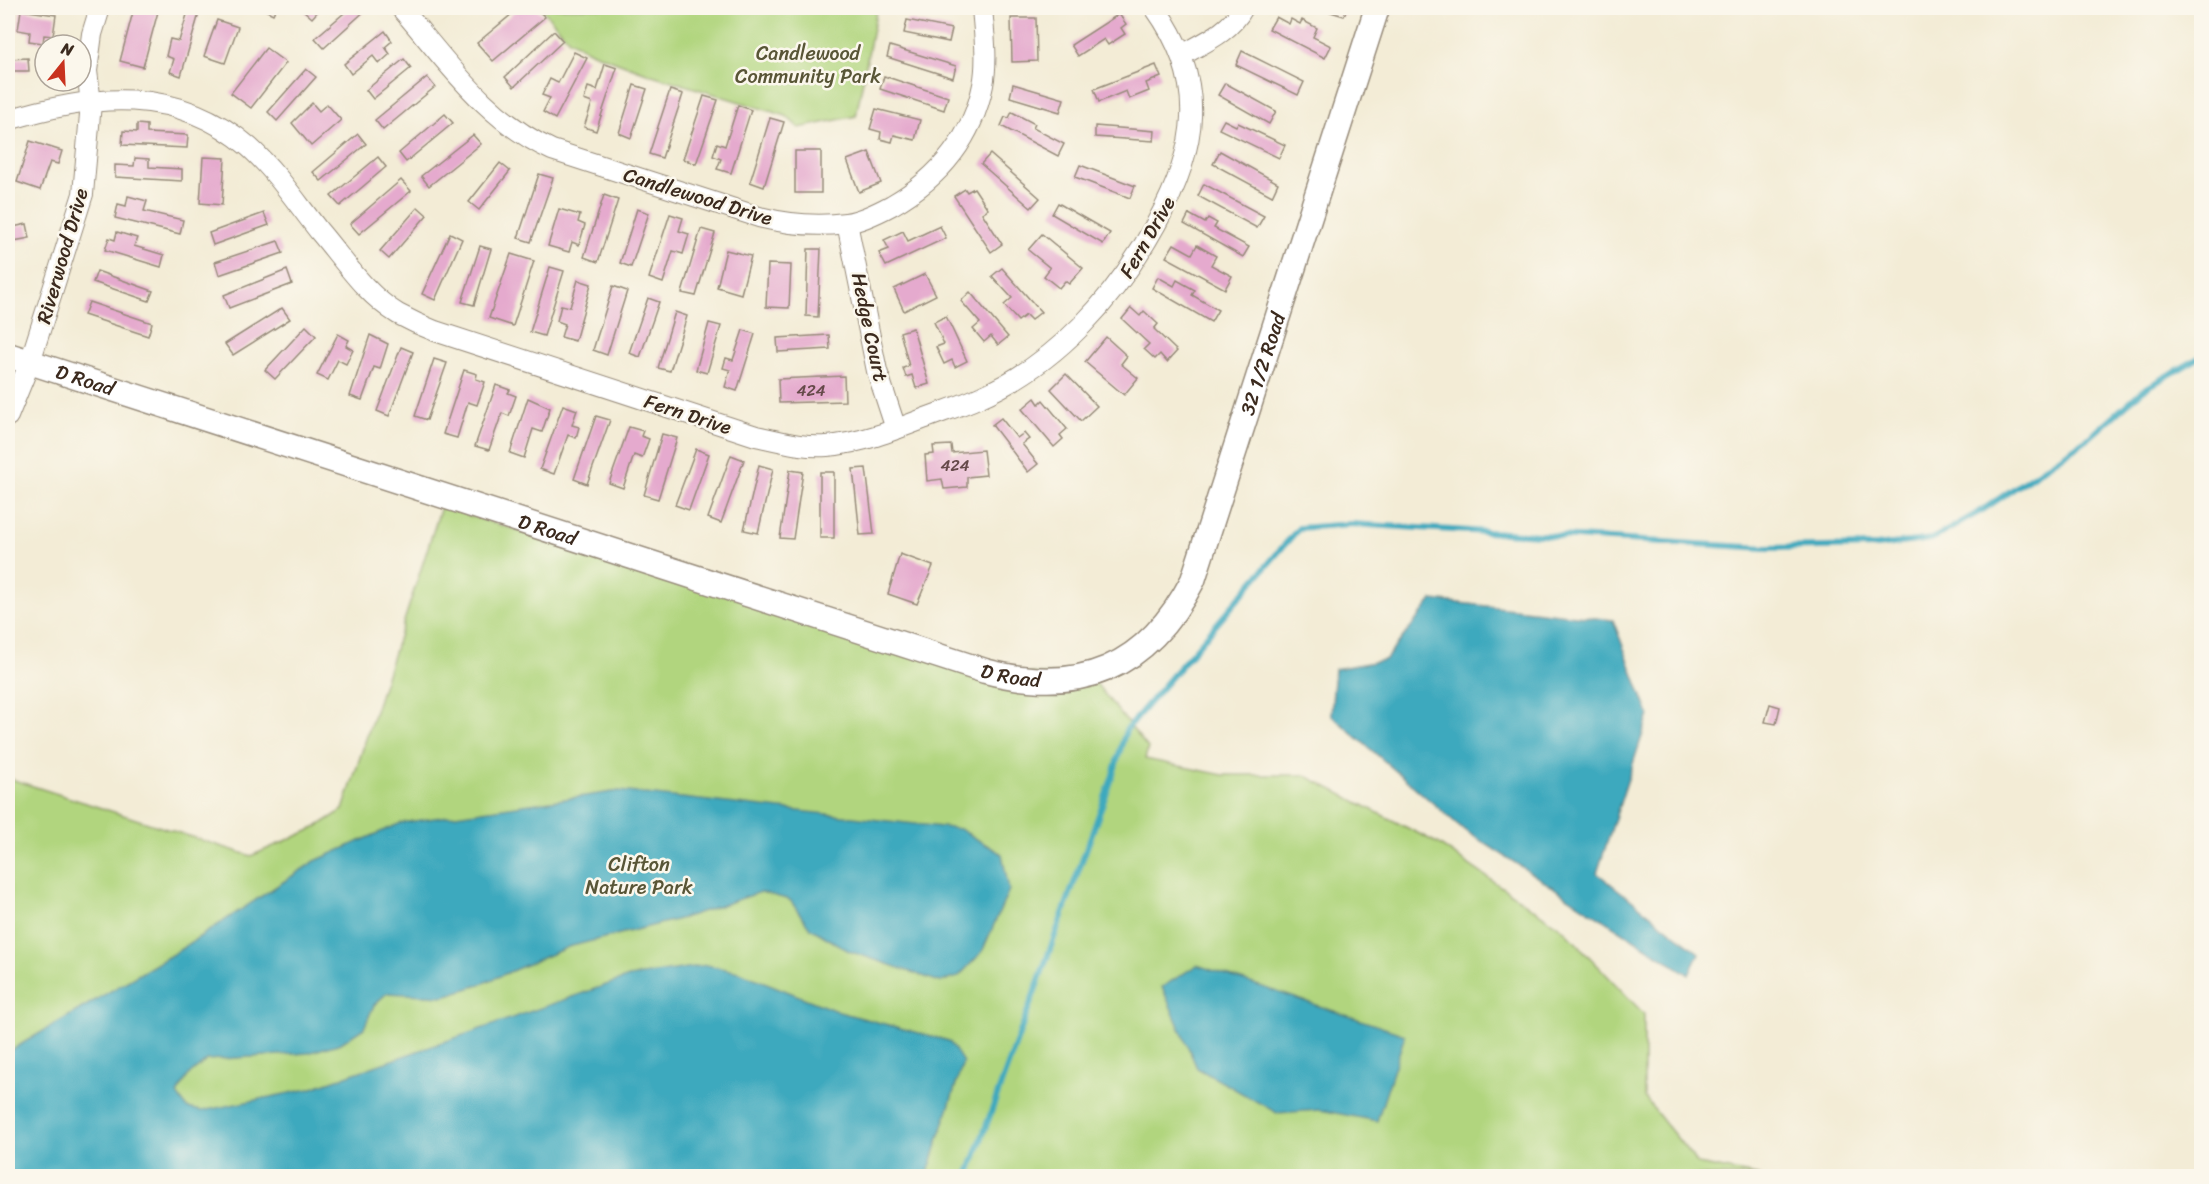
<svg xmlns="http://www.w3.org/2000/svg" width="2209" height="1184" viewBox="0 0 2209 1184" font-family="Sriracha,sans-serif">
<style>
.green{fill:#b1d57e;stroke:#76804e;stroke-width:1.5}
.water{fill:#3ea9be;stroke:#3c6a6e;stroke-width:1.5}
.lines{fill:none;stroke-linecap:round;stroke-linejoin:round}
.stream{stroke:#3ea9be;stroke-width:6}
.building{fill:#e5aace}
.minor-casing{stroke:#978b7a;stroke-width:22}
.tertiary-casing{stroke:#978b7a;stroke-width:27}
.minor{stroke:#fff;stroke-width:20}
.tertiary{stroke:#fff;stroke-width:24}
.labels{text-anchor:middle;stroke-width:5;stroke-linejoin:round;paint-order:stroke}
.number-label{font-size:16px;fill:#664a4a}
.park-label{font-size:20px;fill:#585536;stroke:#fbf7ec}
.street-label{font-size:20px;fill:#3b2a1e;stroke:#fbf7ec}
</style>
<rect width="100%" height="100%" fill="#fbf7ec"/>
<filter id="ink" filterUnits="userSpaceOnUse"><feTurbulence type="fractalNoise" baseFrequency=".0167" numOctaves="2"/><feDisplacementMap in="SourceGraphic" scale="12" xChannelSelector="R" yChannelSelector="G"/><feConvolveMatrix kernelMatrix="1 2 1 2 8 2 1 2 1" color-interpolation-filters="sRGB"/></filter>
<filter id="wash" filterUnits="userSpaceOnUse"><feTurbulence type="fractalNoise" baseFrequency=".008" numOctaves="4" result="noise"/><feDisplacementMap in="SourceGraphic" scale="24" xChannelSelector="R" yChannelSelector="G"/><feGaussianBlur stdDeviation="1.35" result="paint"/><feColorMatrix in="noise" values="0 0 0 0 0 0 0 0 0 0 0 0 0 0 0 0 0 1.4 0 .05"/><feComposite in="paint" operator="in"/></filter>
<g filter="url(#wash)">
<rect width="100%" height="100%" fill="#f3ecd6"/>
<!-- green -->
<g class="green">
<polygon points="541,8 877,8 856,116 799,128 786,116 652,75 593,53 569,40"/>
<polygon points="441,507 985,671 1090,676 1148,748 1145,759 1223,775 1304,775 1437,843 1563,929 1644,1014 1644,1097 1698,1164 1761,1176 8,1176 8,778 251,856 315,828 343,810"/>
</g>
<!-- water -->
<g class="water">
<polygon points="1432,600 1613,620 1649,715 1597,873 1699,953 1689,975 1464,830 1331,715 1335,669 1385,660"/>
<polygon points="619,791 960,829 1002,854 1009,890 982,952 958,977 940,982 849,951 810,928 790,900 761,892 683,918 568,947 479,985 444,996 387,993 374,1005 364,1028 341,1043 308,1053 207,1060 188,1076 177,1094 187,1108 202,1111 309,1089 629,977 707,965 739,972 839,1012 949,1041 963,1062 927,1176 8,1176 8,1052 178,951 315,861 401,823"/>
<polygon points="1197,965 1405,1035 1377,1121 1320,1110 1277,1113 1197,1068 1162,987"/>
</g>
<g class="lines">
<!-- stream -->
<polyline class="stream" points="968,1176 1112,778 1126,730 1299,528 1351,524 1765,548 1877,546 1932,539 1981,511 2090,437 2143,390 2202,356"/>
</g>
<g id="blocks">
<!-- building -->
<g class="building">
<polygon points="134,8 159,8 143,67 120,61"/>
<polygon points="189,8 200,10 181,76 170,72 174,59 166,56 170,39 179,41"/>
<polygon points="261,8 276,8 273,14"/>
<polygon points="305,8 321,8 312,18 303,10"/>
<polygon points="350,8 368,8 324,48 315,38"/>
<polygon points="519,8 536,8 545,17 493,61 477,43"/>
<polygon points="923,8 934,8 932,14 923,10"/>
<polygon points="1318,8 1347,8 1344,16"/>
<polygon points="21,10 56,15 53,36 44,35 43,43 29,41 30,32 18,30"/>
<polygon points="1119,14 1126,24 1121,28 1125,34 1108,45 1104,39 1078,56 1071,45"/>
<polygon points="1276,17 1289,24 1291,19 1300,24 1302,20 1317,28 1313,37 1331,46 1325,58 1269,29"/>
<polygon points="1011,18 1036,18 1037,61 1012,62"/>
<polygon points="217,20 238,27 225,63 204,56"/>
<polygon points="907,20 952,29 949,42 904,33"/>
<polygon points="385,31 392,41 385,47 390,54 379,64 373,56 351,74 344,64"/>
<polygon points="554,31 563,41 514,87 505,77"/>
<polygon points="890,46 956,66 953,78 887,57"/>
<polygon points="266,48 286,63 251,108 231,93"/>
<polygon points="1242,51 1304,82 1298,95 1236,65"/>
<polygon points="574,52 587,58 555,119 543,112 550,98 542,95 550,79 558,83"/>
<polygon points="28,58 29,71 8,71 8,59"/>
<polygon points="404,59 411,68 373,99 366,90"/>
<polygon points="605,64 617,68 596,131 584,127 592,103 584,100 588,87 597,90"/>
<polygon points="1156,65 1161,77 1146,83 1149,91 1129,99 1126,91 1099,102 1094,89"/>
<polygon points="306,69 316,77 277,121 268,112"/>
<polygon points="884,76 948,97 944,110 880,89"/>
<polygon points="427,77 435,87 383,130 375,120"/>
<polygon points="1225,83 1276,111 1269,124 1218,95"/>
<polygon points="1013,84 1064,99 1060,112 1010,97"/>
<polygon points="634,85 647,89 631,138 619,133"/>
<polygon points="670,90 683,94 662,158 649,154"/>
<polygon points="704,96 718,100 696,164 683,159"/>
<polygon points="312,103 319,111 327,104 341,120 311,146 292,123"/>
<polygon points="738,105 751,110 731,173 717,169 721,159 713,156 717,143 725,146"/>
<polygon points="876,109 920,120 915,140 894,135 892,142 880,139 881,132 870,129"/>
<polygon points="1012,112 1035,124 1033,128 1064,144 1058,156 1001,126 1005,117 1009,118"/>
<polygon points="445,114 453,123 406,162 399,153"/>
<polygon points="770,118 784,122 764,187 750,182"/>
<polygon points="1224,120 1236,126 1238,123 1285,145 1279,158 1219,129"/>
<polygon points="137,124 147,125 147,133 188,135 187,148 122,145 123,131 137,132"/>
<polygon points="1095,126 1155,131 1154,141 1095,137"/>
<polygon points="358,134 366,144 321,181 313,172"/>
<polygon points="473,135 481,144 429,186 421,176"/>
<polygon points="30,141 62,151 58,164 50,162 40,190 17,182"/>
<rect x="795" y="151" width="26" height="42"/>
<polygon points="1220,151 1278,183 1272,196 1213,164"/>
<polygon points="869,152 881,183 859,192 847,160"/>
<polygon points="990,154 1040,198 1031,208 981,164"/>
<polygon points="203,157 225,158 222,205 200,203"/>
<polygon points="378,157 386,167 340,206 331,196"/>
<polygon points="135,158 149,159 149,167 182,169 182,181 115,177 115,165 134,166"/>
<polygon points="500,163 510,171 479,210 469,202"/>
<polygon points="1080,165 1135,186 1130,198 1075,177"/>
<polygon points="539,174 553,178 531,242 518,238"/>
<polygon points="401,180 411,191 359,234 350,224"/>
<polygon points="1204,184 1264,216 1257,228 1198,196"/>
<polygon points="974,188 988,209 982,213 1002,244 991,252 954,196 965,189 967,192"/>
<polygon points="604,195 618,200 598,262 584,257"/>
<polygon points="128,196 147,201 144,211 183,220 180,234 115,218 118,204 126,206"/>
<polygon points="1058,203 1110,233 1103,244 1052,214"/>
<polygon points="418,207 427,215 389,259 380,251"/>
<polygon points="559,209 580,215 578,222 585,225 579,245 572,242 569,252 548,246"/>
<polygon points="637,209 649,213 631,267 620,263"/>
<polygon points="264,213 269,225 213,245 209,233"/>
<polygon points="670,214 683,218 679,231 689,234 683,254 673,251 663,283 649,278"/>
<polygon points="1189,214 1205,223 1208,218 1217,223 1214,228 1249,247 1243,257 1184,224"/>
<polygon points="27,224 30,238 8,242 8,228"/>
<polygon points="940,226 946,238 886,266 879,253 889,249 884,240 903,231 908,241"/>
<polygon points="701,229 715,233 696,296 682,293"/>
<polygon points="117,232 137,238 134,246 164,255 161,267 105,250 109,238 115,240"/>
<polygon points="450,233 462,239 435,300 422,294"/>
<polygon points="1042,234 1083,268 1069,284 1065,281 1059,288 1044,276 1050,268 1028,250"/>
<polygon points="278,241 283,253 219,275 215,262"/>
<polygon points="1174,244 1192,254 1197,245 1216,256 1211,265 1232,276 1225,289 1166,257"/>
<polygon points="480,246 491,249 474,305 462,302"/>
<polygon points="808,249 821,249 818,317 806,316"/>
<polygon points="726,250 751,256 741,294 717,287"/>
<polygon points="511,254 534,261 513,326 489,318"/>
<polygon points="768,264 791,265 789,308 766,307"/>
<polygon points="550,267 564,271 544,336 530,332"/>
<polygon points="1002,268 1041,312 1031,320 1026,315 1018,321 1004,305 1012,298 992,276"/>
<polygon points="287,270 292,284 229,308 224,295"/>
<polygon points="97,271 153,291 149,301 93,282"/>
<polygon points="8,272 10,272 13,284 8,285"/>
<polygon points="925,274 936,295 904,311 894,289"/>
<polygon points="1158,277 1174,286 1177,280 1195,290 1192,295 1218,310 1211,322 1152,288"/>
<polygon points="578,280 591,284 575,341 561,337 565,324 557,321 561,305 570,307"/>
<polygon points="613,286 627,291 607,355 593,350"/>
<polygon points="970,292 1008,337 998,345 991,336 984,342 973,329 980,323 961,301"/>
<polygon points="648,298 659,302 640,357 629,353"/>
<polygon points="89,302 152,323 148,336 84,315"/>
<polygon points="282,308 290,319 233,355 225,344"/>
<polygon points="1131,308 1140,316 1144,311 1158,324 1154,329 1177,351 1167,362 1160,354 1155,359 1144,349 1149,344 1122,319"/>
<polygon points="675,312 687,316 670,371 658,368"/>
<polygon points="946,316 967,361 955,367 952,360 944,364 936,347 944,344 934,322"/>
<polygon points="709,323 721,326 707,373 696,370"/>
<polygon points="306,326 316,336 275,379 265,370"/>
<polygon points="913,328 929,384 916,388 912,375 906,377 903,368 909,366 900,332"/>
<polygon points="743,330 755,334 737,391 725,387 730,370 723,368 726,358 733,360"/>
<polygon points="338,334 349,340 346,346 353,350 346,364 338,360 328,380 317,375"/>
<polygon points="370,335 388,344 380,369 374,367 362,400 350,396"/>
<polygon points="829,335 830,349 778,352 777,338"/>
<polygon points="1106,337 1127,356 1121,364 1138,378 1124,395 1085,362"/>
<polygon points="401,347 413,352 389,416 377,411"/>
<polygon points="434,359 447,363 427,420 415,416"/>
<polygon points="464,370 477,374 476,379 485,382 477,405 468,402 457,438 443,434"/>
<polygon points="1066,374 1097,406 1081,421 1051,389"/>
<polygon points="844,376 845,401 779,403 778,379"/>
<polygon points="496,385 510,390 508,393 516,396 509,416 502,413 489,450 475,446"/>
<polygon points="528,398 550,408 542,432 533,429 524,458 510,453"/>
<polygon points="1035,398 1039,404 1043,400 1067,429 1060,435 1063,439 1054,447 1022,409"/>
<polygon points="563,405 577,410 572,425 579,427 576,438 568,435 554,474 540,469"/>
<polygon points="596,416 610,420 587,484 574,479"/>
<polygon points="1001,418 1017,438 1024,433 1029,439 1022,444 1038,464 1028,472 992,425"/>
<polygon points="629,427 643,431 641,436 649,439 642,458 634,455 623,488 609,483"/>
<polygon points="662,434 677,438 658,499 644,495"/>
<polygon points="951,445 952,453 983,450 986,475 967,477 967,487 944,489 942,479 927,481 925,455 934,454 933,446"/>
<polygon points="696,449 709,454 689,510 675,505"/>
<polygon points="731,455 744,460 721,523 708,518"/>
<polygon points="759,465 773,469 758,533 744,530"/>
<polygon points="866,468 874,534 860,535 853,469"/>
<polygon points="790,470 803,472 793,539 780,538"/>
<rect x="820" y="472" width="14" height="66"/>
<polygon points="900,554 933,566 917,604 888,594"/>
<polygon points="1770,704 1780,707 1776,724 1765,722"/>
</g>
</g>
</g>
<g filter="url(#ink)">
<use href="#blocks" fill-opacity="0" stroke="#978b7a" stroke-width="1.5"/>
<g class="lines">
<!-- minor casing -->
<g class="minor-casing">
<g id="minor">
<path d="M 401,8 C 447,61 486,120 552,150 L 759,217 C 787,224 817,227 846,223 C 861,221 879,212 892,205 C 939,178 972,139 983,85 C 988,60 984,33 982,8"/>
<path d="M 1182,55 C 1205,42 1230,32 1243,8"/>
<path d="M 8,120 C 92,94 177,85 249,147 C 276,171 297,203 319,231 C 343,259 365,294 398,314 C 409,320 422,326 435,331 L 756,436 C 779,441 803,448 827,446 C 861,443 892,431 923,419 C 941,412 960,406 978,398 C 1057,364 1116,297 1156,224 C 1198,148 1208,82 1155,8"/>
<polyline points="847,223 877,371 896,429"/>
<polyline points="8,416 30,362 83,194 91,103 87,71 92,34 100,8"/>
</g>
</g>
<!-- tertiary casing -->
<g class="tertiary-casing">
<g id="tertiary">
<path id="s1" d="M 8,355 L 985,671 C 1080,696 1147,669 1193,580 L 1377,8"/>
</g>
</g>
<!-- minor -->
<use href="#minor" class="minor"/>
<!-- tertiary -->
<use href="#tertiary" class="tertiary"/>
</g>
</g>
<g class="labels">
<!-- number labels -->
<g class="number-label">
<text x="811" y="396">424</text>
<text x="955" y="471">424</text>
</g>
<!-- park labels -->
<g class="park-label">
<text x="808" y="60">Candlewood<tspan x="808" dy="23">Community Park</tspan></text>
<text x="639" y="871">Clifton<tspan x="639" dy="23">Nature Park</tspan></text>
</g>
<!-- street labels -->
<g class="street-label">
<text transform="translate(698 196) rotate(17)" y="7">Candlewood Drive</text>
<text transform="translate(1147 237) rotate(-60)" y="7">Fern Drive</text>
<text transform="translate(62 256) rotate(-74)" y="7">Riverwood Drive</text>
<text transform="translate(870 327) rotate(78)" y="7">Hedge Court</text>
<text dy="7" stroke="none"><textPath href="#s1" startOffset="1504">32 1/2 Road</textPath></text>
<text dy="7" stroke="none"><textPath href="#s1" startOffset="81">D Road</textPath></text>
<text transform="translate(688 414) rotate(18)" y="7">Fern Drive</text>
<text dy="7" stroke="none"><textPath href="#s1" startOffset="567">D Road</textPath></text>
<text dy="7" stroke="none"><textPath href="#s1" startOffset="1053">D Road</textPath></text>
</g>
</g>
<!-- margin -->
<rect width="2209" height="1184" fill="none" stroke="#fbf7ec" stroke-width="30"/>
<!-- north arrow -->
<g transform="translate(63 63) rotate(18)"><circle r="28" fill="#fbf7ec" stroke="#aea59a" stroke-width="1.5"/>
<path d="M0-4.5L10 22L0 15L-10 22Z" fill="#c8321e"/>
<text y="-9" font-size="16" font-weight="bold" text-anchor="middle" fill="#3b2a1e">N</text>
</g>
</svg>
